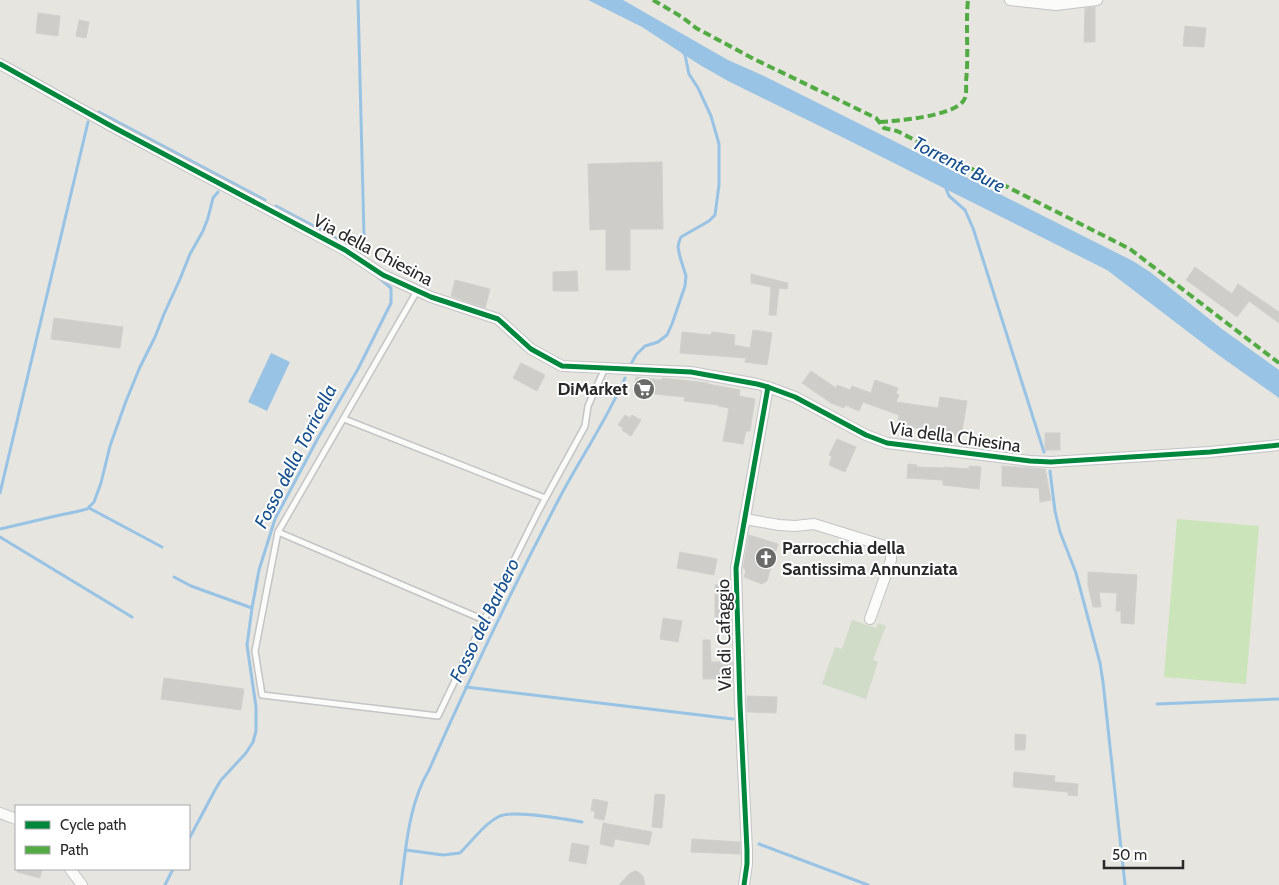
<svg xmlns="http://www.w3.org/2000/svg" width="1279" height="885" viewBox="0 0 1279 885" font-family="Cabin,sans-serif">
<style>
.cemetery{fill:#d0dbc8}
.pitch{fill:#cce4b9}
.water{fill:#98c3e4}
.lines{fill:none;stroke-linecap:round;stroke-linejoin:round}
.stream{stroke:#98c3e4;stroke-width:3}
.building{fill:#cecdc9;stroke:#d1d0cc}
.lane-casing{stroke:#c4c4c5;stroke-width:8}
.street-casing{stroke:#c4c4c5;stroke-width:12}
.lane{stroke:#fbfbfa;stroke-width:5}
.street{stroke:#fbfbfa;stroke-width:10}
.quiet{stroke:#53ab44;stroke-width:4;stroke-dasharray:8 4;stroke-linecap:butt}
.cycleway-casing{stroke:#fff;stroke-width:8}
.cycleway{stroke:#00873e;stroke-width:5}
.labels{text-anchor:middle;stroke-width:4;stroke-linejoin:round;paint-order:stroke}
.street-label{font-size:18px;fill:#292929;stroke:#fff}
.poi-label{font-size:18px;font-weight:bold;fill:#292929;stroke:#fff;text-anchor:end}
.water-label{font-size:19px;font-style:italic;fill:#17508e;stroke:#fff}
</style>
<rect width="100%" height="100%" fill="#e6e5e0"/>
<!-- cemetery -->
<polygon class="cemetery" points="852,620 876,628 879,623 886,626 873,660 878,662 866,699 822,684 835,647 842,649"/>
<!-- pitch -->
<polygon class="pitch" points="1177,519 1259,526 1246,684 1164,677"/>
<!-- water -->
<g class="water">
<polygon points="588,0 623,0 728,60 766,77 1133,261 1150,272 1222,329 1279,370 1279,398 1217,354 1107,270 842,137 728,81 700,65 642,27"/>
<polygon points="271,353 290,362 267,411 248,402"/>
</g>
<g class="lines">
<!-- stream -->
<g class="stream">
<polyline points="358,0 364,236 361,252"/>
<polyline points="99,112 265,200"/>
<polyline points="945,186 949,196 965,210 973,228 1044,452"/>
<polyline points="276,206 361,251"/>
<polyline points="631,364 636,355 645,346 658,342 667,335 672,324 685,286 686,276 680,257 678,247 679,242 681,237 709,221 715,215 719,185 719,144 711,116 698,88 689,74 685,55 683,52"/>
<polyline points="1050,471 1055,511 1060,532 1076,573 1100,663 1103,682 1125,885"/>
<polyline points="0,493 88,122"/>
<polyline points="89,508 162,547"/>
<polyline points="0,529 60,515 75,512 87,509 94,502 101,483 110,446 126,401 140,367 155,337 164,314 180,279 190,254 203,231 208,218 213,198 218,192"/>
<polyline points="0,537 132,617"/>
<polyline points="174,577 191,586 252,608"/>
<polyline points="466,687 733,719"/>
<polyline points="1157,704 1279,699"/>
<polyline points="189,839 215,790 221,780 246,753 253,742 256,731 256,707 247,645 252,608 259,570 275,519 318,438 358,369 391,303 391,288 378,277"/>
<polyline points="759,844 868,885"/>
<path d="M 406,850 L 443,855 L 460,853 C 472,841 485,823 500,816 C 514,810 565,819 582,822"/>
<polyline points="165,885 173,869"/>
<path d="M 401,885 C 406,847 409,803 429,770 C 470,677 514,585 561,495 C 582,456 607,419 625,378"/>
</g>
</g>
<!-- building -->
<g class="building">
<polygon points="1095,7 1095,42 1084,42 1085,8"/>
<polygon points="38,13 60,16 58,36 36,33"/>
<polygon points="79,20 89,22 86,38 76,36"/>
<polygon points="1185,26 1206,28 1204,47 1183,46"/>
<polygon points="662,162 663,229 630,229 630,270 606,270 606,229 590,230 588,164"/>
<polygon points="1195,267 1232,294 1238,284 1279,312 1279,323 1249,301 1237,317 1186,280"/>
<polygon points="577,271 578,291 553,291 553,272"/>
<polygon points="751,274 788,283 787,289 779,288 776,315 769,315 771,287 751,283"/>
<polygon points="455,280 490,289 485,308 451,296"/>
<polygon points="54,318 123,327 120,348 51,339"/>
<polygon points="753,330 772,333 767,365 745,362 746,358 680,353 682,332 711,335 712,332 735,335 734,345 750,348"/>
<polygon points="521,363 545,375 537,391 513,378"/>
<polygon points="811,371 836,388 837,385 850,390 852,386 871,393 875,380 898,388 896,393 899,395 896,402 938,408 940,397 967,401 961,437 940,434 940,432 904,426 904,423 898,422 899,415 863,402 859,411 845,405 844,408 831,403 802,383"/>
<polygon points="636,377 662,380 662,378 708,383 708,384 740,390 739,396 755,399 750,431 746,431 743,444 723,441 729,408 718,406 719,405 684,401 685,397 633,392"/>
<polygon points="625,415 630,418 632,415 641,420 631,436 622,430 623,428 618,425"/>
<rect x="1045" y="433" width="15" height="17"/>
<polygon points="837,439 856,447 845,472 829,465 832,456 829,455"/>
<polygon points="908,464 917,465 916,467 944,468 944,467 969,469 969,466 981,467 979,489 943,485 943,480 907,478"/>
<polygon points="1002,466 1045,469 1051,500 1040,502 1039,488 1002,486"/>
<polygon points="749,535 778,544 767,581 762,584 744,577 746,570 743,568"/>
<polygon points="680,552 717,559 714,575 677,568"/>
<polygon points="1088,572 1137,575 1134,624 1121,623 1121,611 1116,611 1117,593 1099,592 1101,607 1093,607 1088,585"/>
<rect x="715" y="585" width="15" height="32"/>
<polygon points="663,618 682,621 678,642 660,639"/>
<polygon points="703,640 710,640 711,662 732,662 732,679 703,679"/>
<polygon points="164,678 244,689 241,710 161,699"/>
<polygon points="747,696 777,697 776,713 747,712"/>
<polygon points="1015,734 1026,735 1025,750 1015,750"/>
<polygon points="1014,772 1055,776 1054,782 1078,784 1077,796 1068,795 1068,792 1013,787"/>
<polygon points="655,794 665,795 662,828 652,827"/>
<polygon points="593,799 608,802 604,820 594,818 595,811 591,811"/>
<polygon points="603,823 652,832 649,845 615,839 613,847 600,844"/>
<polygon points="692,839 740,842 740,854 691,852"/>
<polygon points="572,843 589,846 586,864 569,861"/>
<polygon points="17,869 42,869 40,878 17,872"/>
<polygon points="635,871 638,872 643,876 645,885 619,885 629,874"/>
</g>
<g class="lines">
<!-- lane casing -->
<g class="lane-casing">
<g id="lane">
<polyline points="417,291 278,532 255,651 262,695 438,716 484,620 539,510 585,426 588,406 605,368"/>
<polyline points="344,419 545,498"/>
<polyline points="278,532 484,620"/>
</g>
</g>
<!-- street casing -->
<g class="street-casing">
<g id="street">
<polyline points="1010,0 1056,5 1097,0"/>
<polyline points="0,64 113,127 345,250 383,275 431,297 498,319 531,349 562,366 691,372 757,384 768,387 795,397 866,435 887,443 1030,461 1051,462 1210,452 1279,445"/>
<polyline points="745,519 779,525 795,526 814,524 888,547 891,553 891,560 870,619"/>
<polyline points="0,813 16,819"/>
<polyline points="70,869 82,885"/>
<polyline points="744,885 747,864 747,850 740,704 736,568 768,387"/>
</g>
</g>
<!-- lane -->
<use href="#lane" class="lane"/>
<!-- street -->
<use href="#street" class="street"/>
<!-- quiet -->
<g class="quiet">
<polyline points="653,0 682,17 696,28 754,59 876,118 884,128 897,131 1130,249 1279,363"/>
<path d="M 880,122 C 897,121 955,116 964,100 C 967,95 966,87 966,81 C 968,63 967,45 967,27 C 967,18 967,9 968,0"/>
</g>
<!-- cycleway casing -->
<g class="cycleway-casing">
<g id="cycleway">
<polyline points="0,64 113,127 345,250 383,275 431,297 498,319 531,349 562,366 691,372 757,384 768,387 795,397 866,435 887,443 1030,461 1051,462 1210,452 1279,445"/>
<polyline points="744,885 747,864 747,850 740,704 736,568 768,387"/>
</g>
</g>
<!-- cycleway -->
<use href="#cycleway" class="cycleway"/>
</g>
<!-- icons -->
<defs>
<g id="supermarket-disc" transform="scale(1.125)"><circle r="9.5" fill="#6b6b69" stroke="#fff"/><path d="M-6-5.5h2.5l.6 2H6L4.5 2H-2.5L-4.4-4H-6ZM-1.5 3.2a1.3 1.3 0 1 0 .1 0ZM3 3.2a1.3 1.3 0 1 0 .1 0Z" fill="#fff"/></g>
<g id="church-disc" transform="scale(1.125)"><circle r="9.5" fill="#6b6b69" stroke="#fff"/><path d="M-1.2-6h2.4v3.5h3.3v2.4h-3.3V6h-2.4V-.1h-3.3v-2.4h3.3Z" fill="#fff"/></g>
</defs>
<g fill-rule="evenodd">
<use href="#supermarket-disc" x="644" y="389"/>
<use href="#church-disc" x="766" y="558"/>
</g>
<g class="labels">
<!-- street labels -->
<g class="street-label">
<text transform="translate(373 250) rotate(28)" y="6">Via della Chiesina</text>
<text transform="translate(955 437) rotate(8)" y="6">Via della Chiesina</text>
<text transform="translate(724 635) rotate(-91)" y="6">Via di Cafaggio</text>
</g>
<!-- poi labels -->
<g class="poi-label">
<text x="628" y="395">DiMarket</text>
<text x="782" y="554" text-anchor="start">Parrocchia della<tspan x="782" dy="21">Santissima Annunziata</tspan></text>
</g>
<!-- water labels -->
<g class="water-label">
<text transform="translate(959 164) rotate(27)" y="7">Torrente Bure</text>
<text transform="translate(295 456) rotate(-63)" y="7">Fosso della Torricella</text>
<text transform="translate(484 620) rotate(-64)" y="7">Fosso del Barbero</text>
</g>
</g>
<!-- legend -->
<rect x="15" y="805" width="175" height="65" fill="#ffffff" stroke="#a9a9a9"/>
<rect x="25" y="821" width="25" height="8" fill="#00873e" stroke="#a9a9a9"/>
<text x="60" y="830" font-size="15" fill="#292929">Cycle path</text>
<rect x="25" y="846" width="25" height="8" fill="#53ab44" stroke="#a9a9a9"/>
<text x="60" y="855" font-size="15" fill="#292929">Path</text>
<!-- scale -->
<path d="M1104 860v8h79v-8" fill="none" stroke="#292929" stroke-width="2.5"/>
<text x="1112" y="860" font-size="15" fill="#292929" stroke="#ffffff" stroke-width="4" paint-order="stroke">50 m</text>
</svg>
